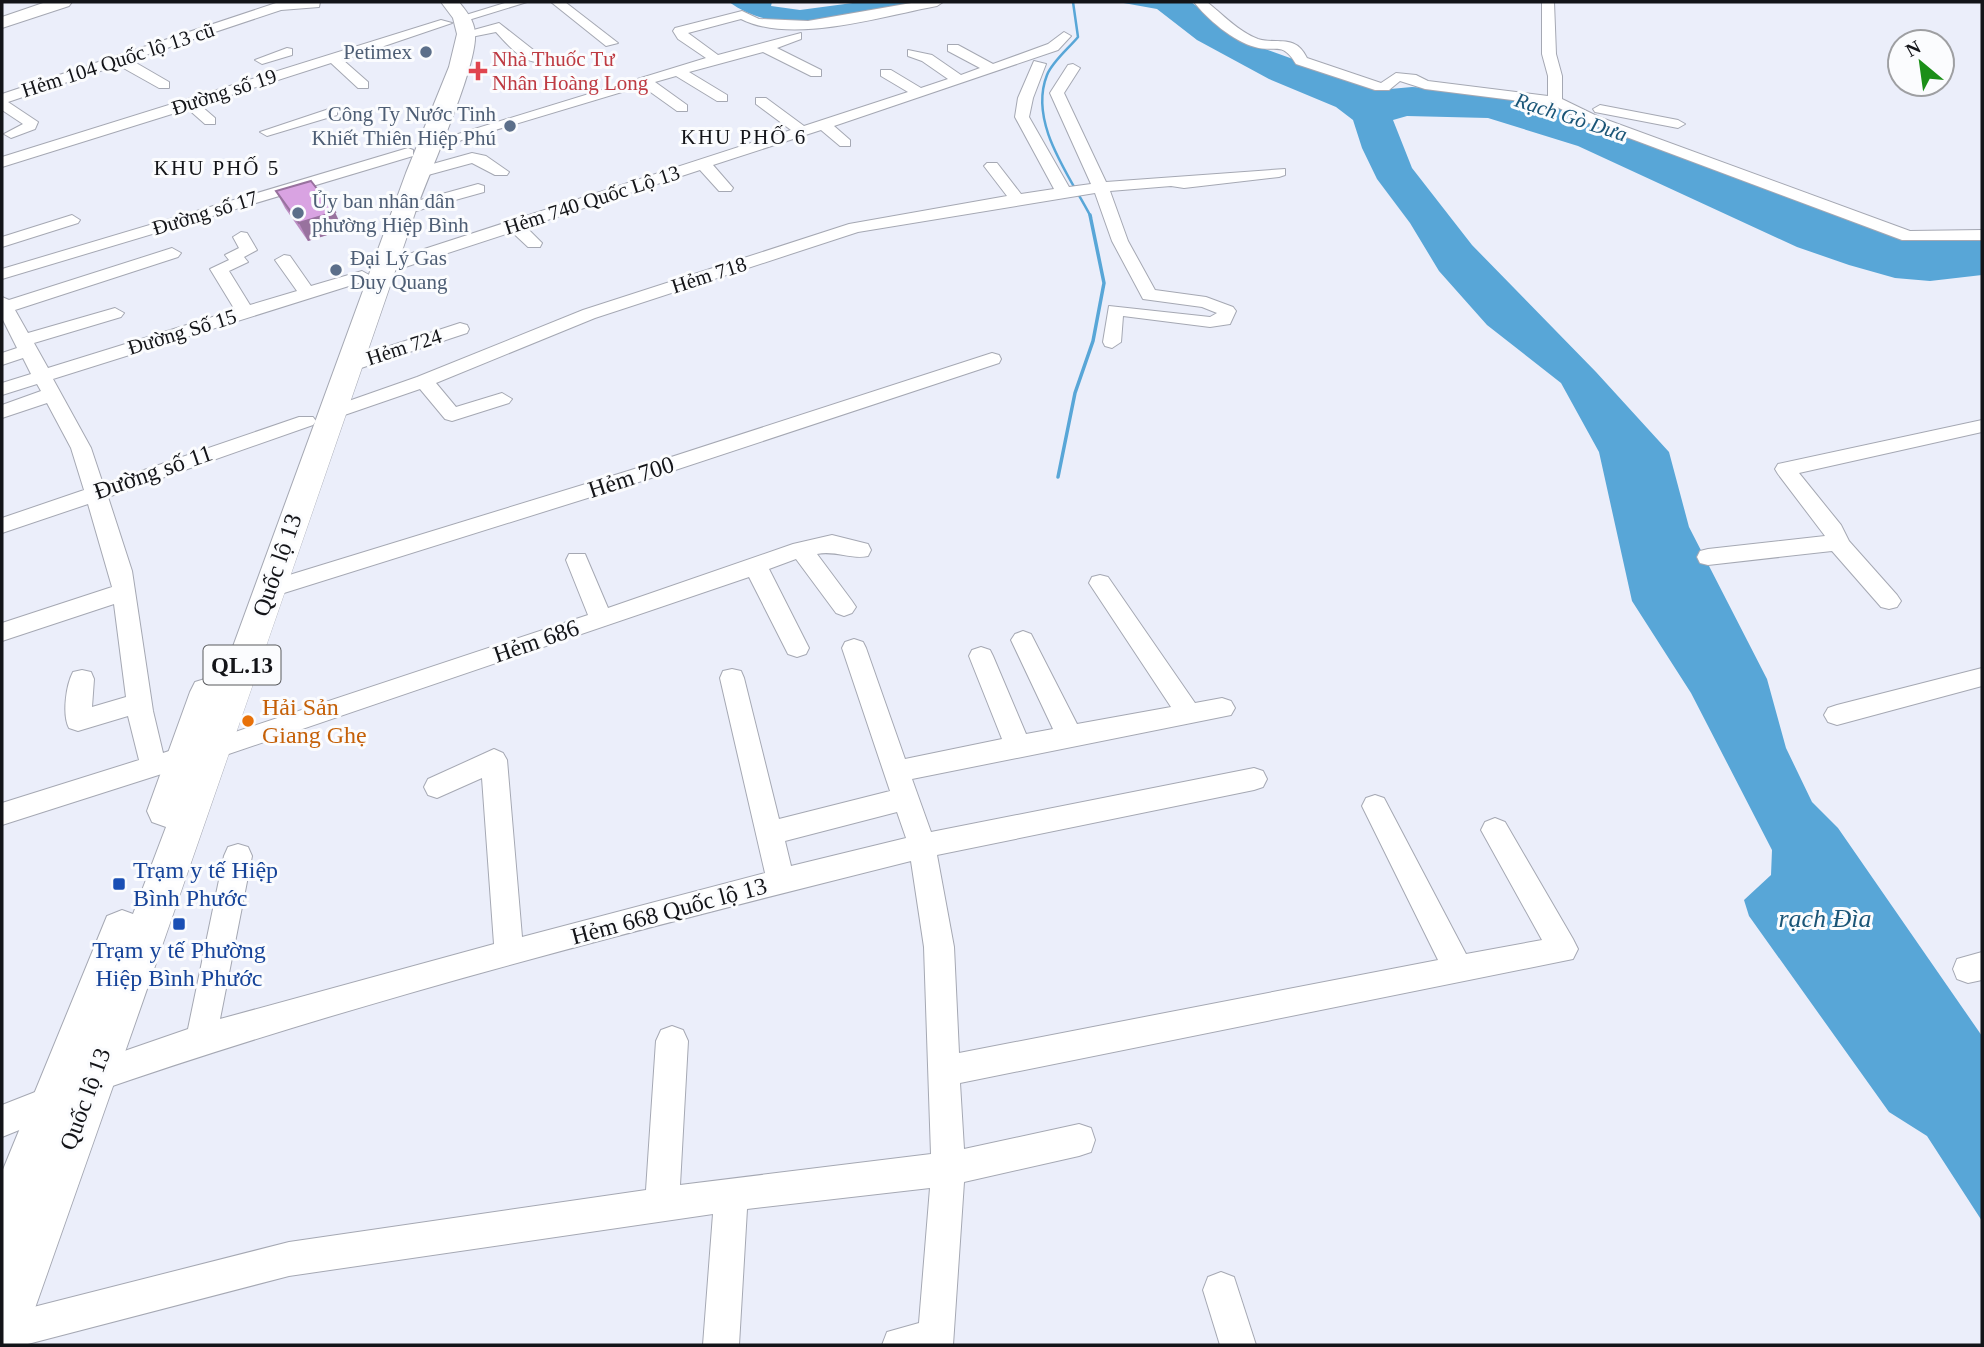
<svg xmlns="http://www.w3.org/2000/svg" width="1984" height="1347" viewBox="0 0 1984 1347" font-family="'Times New Roman',serif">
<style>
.water{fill:#58a6d7}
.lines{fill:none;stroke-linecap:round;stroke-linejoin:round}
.stream-far1{stroke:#58a6d7;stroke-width:2.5}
.stream{stroke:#58a6d7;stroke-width:3.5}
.minor-casing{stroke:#a5a8b3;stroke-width:2}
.highway-casing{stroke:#a5a8b3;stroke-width:2}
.minor{fill:#fff;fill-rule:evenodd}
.highway{fill:#fff;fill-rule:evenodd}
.wall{fill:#bb8cc2}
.shaded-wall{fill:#98729e}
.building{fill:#d9a3e2;stroke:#98729e;stroke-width:2}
.service-dot{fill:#5c6f8a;stroke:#fbfcfe;stroke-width:2.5}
.health-dot{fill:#e0444e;stroke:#fbfcfe;stroke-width:2.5}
.food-dot{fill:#e8710a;stroke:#fbfcfe;stroke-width:2.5}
.transit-dot{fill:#1a4fb4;stroke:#fbfcfe;stroke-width:2.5}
.labels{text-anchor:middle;stroke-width:6;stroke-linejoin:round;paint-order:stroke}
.far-service-label{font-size:21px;fill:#4e5e75;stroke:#fbfcfe;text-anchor:end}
.far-health-label{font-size:21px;fill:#be3a42;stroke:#fbfcfe;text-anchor:start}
.far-street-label{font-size:21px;fill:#131418;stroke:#fbfcfe}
.far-water-label{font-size:21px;font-style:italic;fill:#1a5577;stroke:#fbfcfe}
.far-neighbourhood-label{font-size:21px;letter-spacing:2px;fill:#131418;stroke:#fbfcfe}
.shield{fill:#fbfcfe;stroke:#595a5d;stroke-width:2}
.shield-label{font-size:23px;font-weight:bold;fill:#131418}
.street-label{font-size:24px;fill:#131418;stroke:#fbfcfe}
.food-label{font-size:24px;fill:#c56008;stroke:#fbfcfe;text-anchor:start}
.transit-label{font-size:24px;fill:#164399;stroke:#fbfcfe;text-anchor:start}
.water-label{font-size:26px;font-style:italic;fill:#1a5577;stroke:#fbfcfe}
</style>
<rect width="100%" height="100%" fill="#ebeefa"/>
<!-- water -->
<g class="water">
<path d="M 729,2 L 772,2 L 771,6 L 800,10 L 860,2 L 918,2 C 857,10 784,42 729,2 Z"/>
<polygon points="1118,2 1191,2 1225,27 1265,49 1379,90 1412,87 1443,89 1558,105 1567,113 1887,233 1923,241 1982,240 1982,275 1930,281 1895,278 1849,265 1797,247 1578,146 1488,118 1407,116 1393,120 1412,168 1472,245 1596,372 1669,452 1689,527 1767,679 1786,748 1812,802 1838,828 1982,1036 1982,1221 1927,1136 1889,1112 1749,916 1744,900 1771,875 1772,850 1691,693 1632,601 1599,452 1561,383 1487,325 1439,271 1410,223 1377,179 1362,148 1353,120 1336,107 1269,79 1197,40 1157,9"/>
</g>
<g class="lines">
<!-- stream-far1 -->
<path class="stream-far1" d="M 1073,2 L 1078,37 C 1069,48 1052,62 1047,75 C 1028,123 1070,176 1091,217"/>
<!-- stream -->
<polyline class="stream" points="1058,477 1075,393 1093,341 1104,283 1090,215"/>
<!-- minor casing -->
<g class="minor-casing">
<g id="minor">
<polygon points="320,2 319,7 281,10 131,60 169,82 169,88 159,88 118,65 8,102 38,122 35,129 11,138 4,134 23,124 2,110 2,94 276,3"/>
<polygon points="508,2 527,2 462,22 456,18"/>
<polygon points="551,2 565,2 618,43 606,46"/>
<path d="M 917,2 L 943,2 L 937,6 C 882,16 792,45 741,19 L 688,33 L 718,55 L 801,33 L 801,39 L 777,48 L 821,70 L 821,76 L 811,76 L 763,52 L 689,72 L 727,95 L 727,101 L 717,101 L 676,76 L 655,82 L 687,105 L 687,111 L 677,111 L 642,86 L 432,149 L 427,151 L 419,146 L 706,58 L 678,39 L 673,31 L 675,28 L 742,11 L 759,19 L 808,21 Z"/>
<path d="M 1194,2 L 1207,2 C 1222,14 1239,32 1258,39 C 1276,45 1295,33 1307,58 L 1381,83 L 1396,73 L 1416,75 L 1428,81 L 1548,96 L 1548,76 L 1542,54 L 1542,2 L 1554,2 L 1556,54 L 1562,76 L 1562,99 L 1599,117 L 1910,231 L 1982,230 L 1982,240 L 1902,240 L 1589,123 L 1553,105 L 1425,89 L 1400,81 L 1389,90 L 1375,90 L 1296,64 C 1282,40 1275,53 1255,47 C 1234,42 1206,18 1194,2 Z"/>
<polygon points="441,20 452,23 343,60 368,82 368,88 358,88 331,63 200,105 215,118 215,124 205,124 188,109 2,167 2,157"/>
<path d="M 499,23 L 541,56 L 541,62 C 523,64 507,44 496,32 L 466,38 L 459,34 Z"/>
<polygon points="1064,32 1071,36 1058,50 834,126 850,140 850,146 840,146 821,130 713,165 733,188 731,191 719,191 700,170 526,227 542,243 540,247 528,247 512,232 390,272 378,272 375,268 378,264 791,130 756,104 756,98 766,98 804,126 908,92 881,76 881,70 891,70 921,88 948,79 922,61 908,56 908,50 932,55 961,75 980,68 948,51 948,45 958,45 993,64 1048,44"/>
<polygon points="287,48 292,49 292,55 262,64 255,60"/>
<polygon points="1034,61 1046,64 1033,98 1029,117 1069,187 1091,184 1050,93 1068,65 1073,64 1080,68 1064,93 1106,182 1285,169 1285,175 1279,177 1184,188 1171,186 1110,191 1128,241 1155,290 1206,297 1233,307 1236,311 1230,324 1210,327 1123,316 1121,342 1112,348 1105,346 1103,342 1109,306 1210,317 1217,313 1202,307 1143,299 1112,241 1095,193 858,232 595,318 436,383 456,407 502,393 512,399 509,403 452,421 445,419 420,389 330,420 320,414 323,410 417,377 583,310 849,224 1007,196 984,166 987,163 997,163 1021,194 1054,189 1015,117 1018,98"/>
<polygon points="1600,105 1678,120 1685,124 1678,128 1595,112 1593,109"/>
<polygon points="332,108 337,109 337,115 267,136 260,132"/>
<polygon points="408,148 413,150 413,156 2,279 2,269"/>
<polygon points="472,153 486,156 509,172 507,175 495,175 472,163 417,178 409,173 411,170"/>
<polygon points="478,184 484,186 484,192 405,214 397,209 399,206"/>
<polygon points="72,215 80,220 78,223 2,247 2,237"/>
<path d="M 241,232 L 247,233 L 257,250 L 244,257 L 248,262 L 229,271 L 250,305 L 297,291 L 275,260 L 284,255 L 290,256 L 311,286 L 362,271 L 371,276 L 368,280 L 53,379 L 91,448 L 103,484 L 299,417 L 313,417 L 316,421 L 313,425 L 108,497 L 132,571 L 153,711 L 163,753 L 184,746 L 193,750 L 197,757 L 193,764 L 2,825 L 2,803 L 139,760 L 128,716 L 78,731 L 69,728 C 62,715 66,685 73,672 L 82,670 L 91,672 L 94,679 L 92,707 L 126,697 L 114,604 L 2,641 L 2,623 L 112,587 L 88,504 L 2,533 L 2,518 L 84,490 L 71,448 L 47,403 L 2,418 L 2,405 L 41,391 L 37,384 L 2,395 L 2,383 L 31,374 L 23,358 L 2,365 L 2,353 L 17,348 L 2,318 L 2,297 L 9,300 L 172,248 L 181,253 L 178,257 L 15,310 L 28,333 L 115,308 L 124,313 L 121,317 L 34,343 L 48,368 L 235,310 L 210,269 L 229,260 L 225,255 L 239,248 L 233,237 Z"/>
<polygon points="460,323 467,325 469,329 467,333 355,370 348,372 338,366 341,362"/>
<polygon points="992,353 999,355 1001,359 999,363 642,481 268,598 260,596 256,590 260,584 628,471"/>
<polygon points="1982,420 1982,432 1799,473 1841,525 1849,541 1897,595 1901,601 1897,607 1889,609 1881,607 1832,551 1708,565 1700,563 1697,557 1700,551 1708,549 1825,536 1778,474 1775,469 1778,464"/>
<path d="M 832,535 L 868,544 L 871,550 L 868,556 C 852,560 835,550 817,554 L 852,601 L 856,607 L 852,613 L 844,616 L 836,613 L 796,559 L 769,569 L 809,648 L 806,654 L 797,657 L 788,654 L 749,577 L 214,759 L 205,756 L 201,749 L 205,742 L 588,615 L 566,560 L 569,554 L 585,554 L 608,608 L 793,544 Z"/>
<path d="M 1100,575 L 1108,577 L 1195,703 L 1222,698 L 1231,701 L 1235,708 L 1231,715 L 912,779 L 931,832 L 1254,768 L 1263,771 L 1267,779 L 1263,787 L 1254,790 L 937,855 L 954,947 L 959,1053 L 1438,960 L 1362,806 L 1366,798 L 1375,795 L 1384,798 L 1466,954 L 1542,940 L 1481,830 L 1485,822 L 1495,818 L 1505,822 L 1573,939 L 1578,949 L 1573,959 L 960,1083 L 964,1149 L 1079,1124 L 1091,1128 L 1095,1140 L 1091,1152 L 1079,1156 L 964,1182 L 953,1345 L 882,1345 L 887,1332 L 919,1323 L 930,1188 L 747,1209 L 739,1345 L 703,1345 L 713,1214 L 289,1276 L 24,1345 L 2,1345 L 2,1315 L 289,1242 L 646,1190 L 656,1041 L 661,1030 L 672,1026 L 683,1030 L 688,1041 L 680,1185 L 931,1154 L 924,947 L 911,861 C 636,930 360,1000 92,1093 L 81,1088 L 76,1077 L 81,1066 L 188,1029 L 224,856 L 228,847 L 238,844 L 248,847 L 252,856 L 220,1019 L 494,944 L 482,778 L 437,798 L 428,795 L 424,787 L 428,779 L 494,749 L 503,753 L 507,760 L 522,937 L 765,873 L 720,678 L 723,671 L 732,669 L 741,671 L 744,678 L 779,819 L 890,791 L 842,648 L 845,642 L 854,639 L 863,642 L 866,648 L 905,759 L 1002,739 L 969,656 L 972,650 L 981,647 L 990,650 L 993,656 L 1026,734 L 1053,729 L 1011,640 L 1015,634 L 1023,631 L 1031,634 L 1077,724 L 1171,707 L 1089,583 L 1092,577 ZM 897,812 L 906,838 L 791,866 L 785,841 Z"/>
<polygon points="1982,668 1982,686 1837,725 1828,722 1824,715 1828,708 1837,705"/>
<polygon points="1982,952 1982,980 1968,983 1957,979 1953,969 1957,959"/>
<polygon points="53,1085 64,1090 69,1101 64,1112 2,1137 2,1105"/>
<polygon points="1221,1272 1234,1277 1256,1345 1220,1345 1203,1290 1208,1277"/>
</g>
</g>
<!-- highway casing -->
<g class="highway-casing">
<g id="highway">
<polygon points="46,2 72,2 69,6 2,28 2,17"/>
<path d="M 441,2 L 459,2 C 466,11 474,20 475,33 C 478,66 428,175 415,213 C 288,585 159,957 28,1328 L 21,1345 L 2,1345 L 2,1172 L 107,916 L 122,910 L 133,914 L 166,827 L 152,822 L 147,811 L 190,692 L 195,682 L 208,678 L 220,682 L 406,173 L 449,67 L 457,34 L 453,18 Z"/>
</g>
</g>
<!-- minor -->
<use href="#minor" class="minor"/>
<!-- highway -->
<use href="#highway" class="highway"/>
</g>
<!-- wall -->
<polygon class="wall" points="276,191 343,230 308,241 285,208"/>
<!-- shaded-wall -->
<polygon class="shaded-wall" points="335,212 343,230 308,241 299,223"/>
<!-- building -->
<polygon class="building" points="311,181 335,212 299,223 276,191"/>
<!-- markers -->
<g class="service-dot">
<circle cx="426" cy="52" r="7"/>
<circle cx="510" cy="126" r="7"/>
<circle cx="298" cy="213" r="7"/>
<circle cx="336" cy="270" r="7"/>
</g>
<path class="health-dot" d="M474.5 60.5h7v7h7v7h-7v7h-7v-7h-7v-7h7z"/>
<circle class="food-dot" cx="248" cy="721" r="7"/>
<g class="transit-dot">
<rect x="112" y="877" width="14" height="14" rx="3.5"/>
<rect x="172" y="917" width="14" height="14" rx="3.5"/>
</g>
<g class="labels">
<!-- far-service labels -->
<g class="far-service-label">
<text x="412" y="59">Petimex</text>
<text x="496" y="121">Công Ty Nước Tinh<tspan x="496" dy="24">Khiết Thiên Hiệp Phú</tspan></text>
<text x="312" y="208" text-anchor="start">Ủy ban nhân dân<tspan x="312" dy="24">phường Hiệp Bình</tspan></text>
<text x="350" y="265" text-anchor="start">Đại Lý Gas<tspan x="350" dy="24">Duy Quang</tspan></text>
</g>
<!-- far-health labels -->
<g class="far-health-label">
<text x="492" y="66">Nhà Thuốc Tư<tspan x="492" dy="24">Nhân Hoàng Long</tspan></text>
</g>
<!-- far-street labels -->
<g class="far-street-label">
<text transform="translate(118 60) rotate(-18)" y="7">Hẻm 104 Quốc lộ 13 cũ</text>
<text transform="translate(224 92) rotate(-18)" y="7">Đường số 19</text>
<text transform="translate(592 200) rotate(-18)" y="7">Hẻm 740 Quốc Lộ 13</text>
<text transform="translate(205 213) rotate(-17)" y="7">Đường số 17</text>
<text transform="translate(709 275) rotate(-18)" y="7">Hẻm 718</text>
<text transform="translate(182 332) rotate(-17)" y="7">Đường Số 15</text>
<text transform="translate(404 347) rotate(-18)" y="7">Hẻm 724</text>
</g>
<!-- far-water labels -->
<g class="far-water-label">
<text transform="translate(1571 117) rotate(18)" y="7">Rạch Gò Dưa</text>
</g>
<!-- far-neighbourhood labels -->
<g class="far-neighbourhood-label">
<text x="744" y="144">KHU PHỐ 6</text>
<text x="217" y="175">KHU PHỐ 5</text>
</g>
<!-- shield labels -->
<rect class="shield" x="203.5" y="645.5" width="77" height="39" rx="5"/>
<g class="shield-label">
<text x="242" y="673">QL.13</text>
</g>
<!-- street labels -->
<g class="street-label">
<text transform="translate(153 472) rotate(-19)" y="8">Đường số 11</text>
<text transform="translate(631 477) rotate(-18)" y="8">Hẻm 700</text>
<text transform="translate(277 565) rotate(-71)" y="8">Quốc lộ 13</text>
<text transform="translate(536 641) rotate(-19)" y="8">Hẻm 686</text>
<text transform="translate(669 911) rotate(-15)" y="8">Hẻm 668 Quốc lộ 13</text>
<text transform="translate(85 1099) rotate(-70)" y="8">Quốc lộ 13</text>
</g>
<!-- food labels -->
<g class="food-label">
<text x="262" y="715">Hải Sản<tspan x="262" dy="28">Giang Ghẹ</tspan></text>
</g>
<!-- transit labels -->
<g class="transit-label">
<text x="133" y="878">Trạm y tế Hiệp<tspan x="133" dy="28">Bình Phước</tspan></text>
<text x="179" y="958" text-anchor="middle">Trạm y tế Phường<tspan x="179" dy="28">Hiệp Bình Phước</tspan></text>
</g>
<!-- water labels -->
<g class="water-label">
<text x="1825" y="927">rạch Đìa</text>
</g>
</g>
<!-- border -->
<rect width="1984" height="1347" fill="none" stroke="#131418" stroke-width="7"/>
<!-- north arrow -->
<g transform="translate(1921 63) rotate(331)"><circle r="33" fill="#fbfcfe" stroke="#9e9fa2" stroke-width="2"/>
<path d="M0-5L12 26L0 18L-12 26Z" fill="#1b8f18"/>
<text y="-10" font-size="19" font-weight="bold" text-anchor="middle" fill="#131418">N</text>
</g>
</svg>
